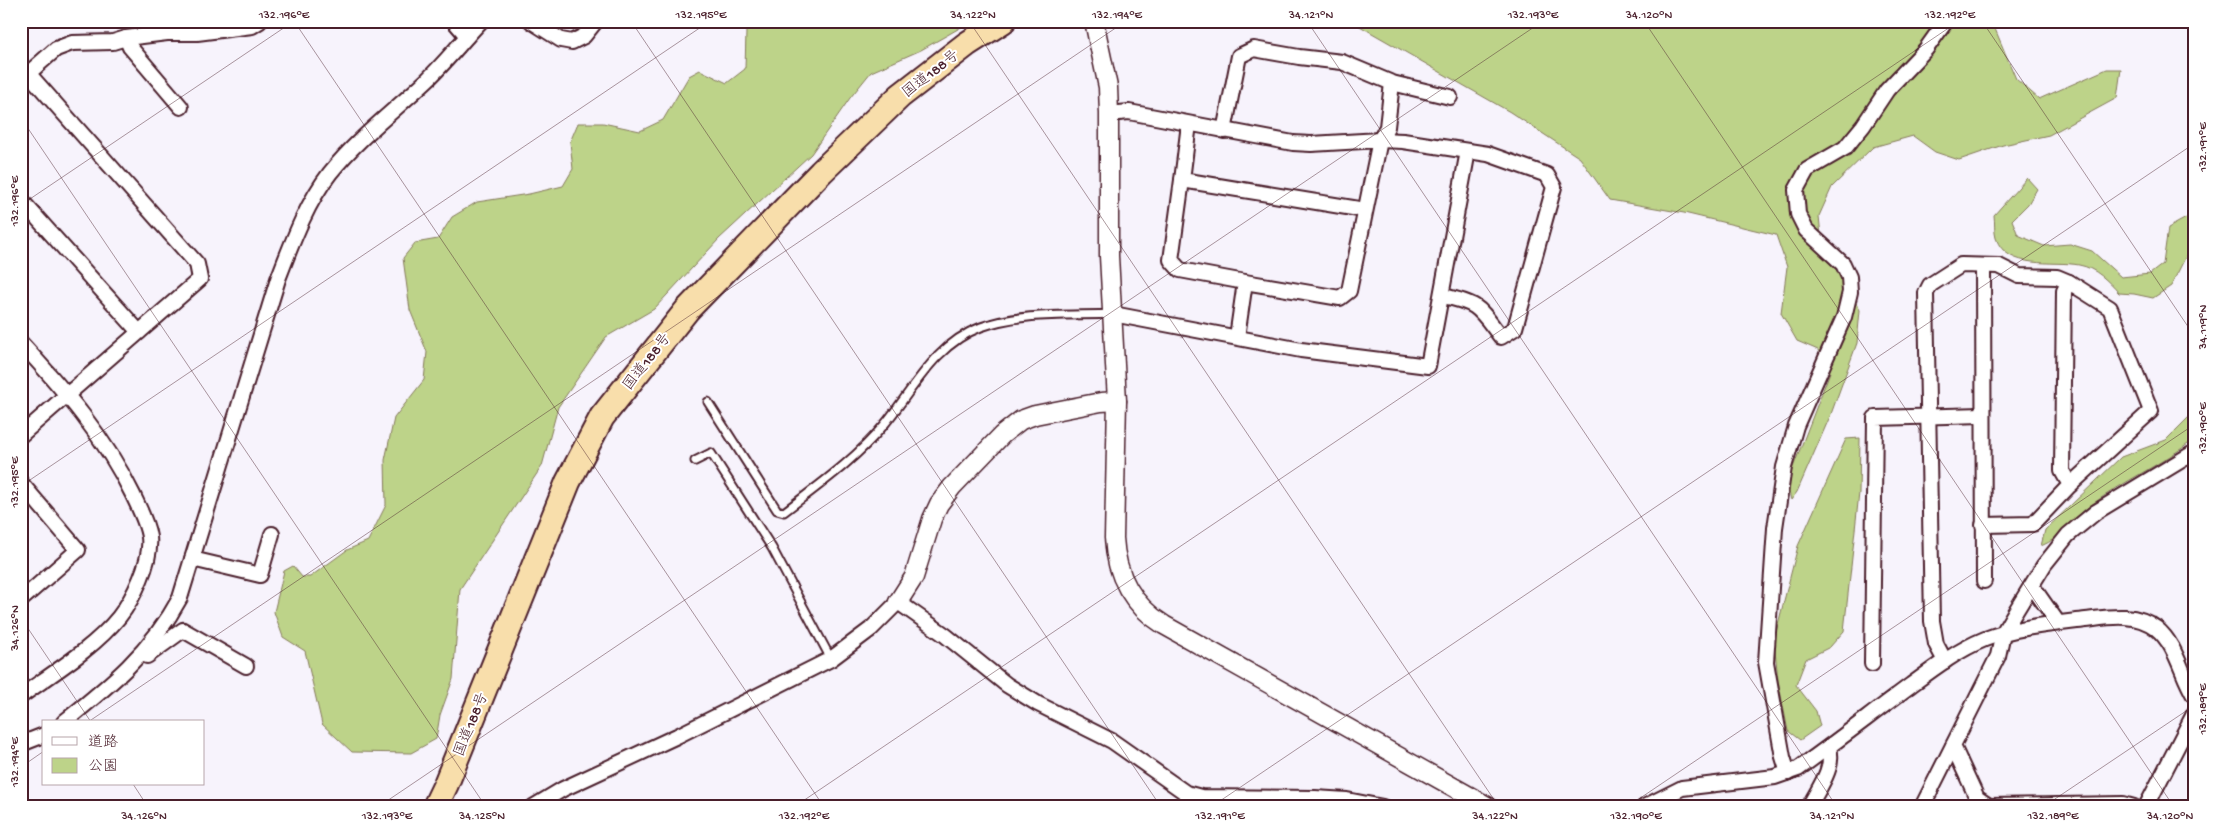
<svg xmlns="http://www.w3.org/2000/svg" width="2216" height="828" viewBox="0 0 2216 828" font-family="'Gochi Hand','Klee One',sans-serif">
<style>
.green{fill:#bdd389;stroke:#84795a}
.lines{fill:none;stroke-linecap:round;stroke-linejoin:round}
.service-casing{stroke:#4a1f2b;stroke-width:11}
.minor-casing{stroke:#4a1f2b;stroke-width:18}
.tertiary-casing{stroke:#4a1f2b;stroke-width:21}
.trunk-casing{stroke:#4a1f2b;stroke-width:28}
.service{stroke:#fff;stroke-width:7}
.minor{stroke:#fff;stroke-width:14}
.tertiary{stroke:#fff;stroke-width:18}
.trunk{stroke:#f8deab;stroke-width:24}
.ticks{fill:none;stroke:#4a1f2b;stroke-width:1;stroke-opacity:0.45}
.labels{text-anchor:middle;stroke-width:4;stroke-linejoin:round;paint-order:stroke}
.street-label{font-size:15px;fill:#4a1f2b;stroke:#fff}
.neatline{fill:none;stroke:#4a1f2b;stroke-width:2}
.ticks-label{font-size:12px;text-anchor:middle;fill:#4a1f2b}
</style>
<rect width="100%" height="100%" fill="#f7f3fc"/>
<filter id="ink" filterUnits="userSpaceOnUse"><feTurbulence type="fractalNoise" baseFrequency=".02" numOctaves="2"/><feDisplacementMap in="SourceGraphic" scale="10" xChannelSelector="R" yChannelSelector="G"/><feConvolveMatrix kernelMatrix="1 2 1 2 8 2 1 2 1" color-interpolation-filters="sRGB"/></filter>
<g filter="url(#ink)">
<!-- green -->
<g class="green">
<polygon points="739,21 972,21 921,50 871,72 850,98 811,154 719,239 654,309 606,337 558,407 542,466 460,589 453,679 440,715 436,739 411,753 352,752 322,724 305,651 283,637 274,612 284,571 293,566 302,577 310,577 347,550 368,541 386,505 385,460 394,418 424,380 427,352 410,310 403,258 415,243 438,239 452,217 477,202 529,194 563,186 573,169 570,142 578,123 603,123 640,131 663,120 689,76 700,70 727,83 745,69 746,32"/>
<polygon points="1351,21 1989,21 1993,24 2016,79 2039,99 2107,69 2121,69 2117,98 2049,135 2003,145 1959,160 1935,152 1913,136 1873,147 1832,187 1819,216 1823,256 1840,274 1860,310 1857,343 1831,414 1797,492 1791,500 1787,483 1830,372 1818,350 1797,341 1781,313 1787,267 1776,235 1684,213 1610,200 1580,158 1510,112"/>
<path d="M 2027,178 L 2037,189 L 2028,204 L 2012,220 L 2018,235 L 2044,246 L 2070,244 L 2092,251 L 2121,277 L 2150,274 L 2163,264 L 2168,228 L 2188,217 L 2195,216 L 2195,238 L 2171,286 L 2153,298 L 2134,294 L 2119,293 C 2108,281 2096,268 2079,265 C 2054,260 2007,271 1996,238 C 1994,232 1995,222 1994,215 Z"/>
<path d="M 2195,411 L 2195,439 C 2162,464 2124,481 2091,505 C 2072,518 2062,538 2041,546 L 2045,530 L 2121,457 L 2166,440 Z"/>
<polygon points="1860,438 1859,493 1844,631 1830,647 1806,659 1796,685 1816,711 1820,726 1800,740 1788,731 1778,680 1774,640 1798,546 1846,439"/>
</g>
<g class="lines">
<!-- service casing -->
<g class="service-casing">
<g id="service">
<path d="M 708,402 L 777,510 L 784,512 C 819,485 855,460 884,425 C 913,390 935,344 981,327 C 1022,312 1070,316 1113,314"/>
<polyline points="695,461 711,453 772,548 831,659"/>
</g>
</g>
<!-- minor casing -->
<g class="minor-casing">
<g id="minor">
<polyline points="454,21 467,36"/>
<polyline points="531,21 561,40 572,42 584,36 596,21"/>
<polyline points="126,38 130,47 181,107"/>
<polyline points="23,78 56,49 72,43 113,42 126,38 167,33 197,33 252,26 260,21"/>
<polyline points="1392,83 1450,97"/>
<path d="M 1109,114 L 1129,112 L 1293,143 L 1311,144 L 1380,140 L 1403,141 L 1488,154 L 1547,175 L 1554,187 L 1515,328 L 1501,337 C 1478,307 1480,304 1443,296"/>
<polyline points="1189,124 1182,180 1365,210"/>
<polyline points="1224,131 1239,56 1254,49 1299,57 1342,62 1392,83 1387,127 1380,140 1349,291 1340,298 1245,282"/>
<polyline points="1182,180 1171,260 1180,270 1245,282 1237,337"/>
<polyline points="21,200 139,332"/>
<polyline points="1983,266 1984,581"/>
<polyline points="1113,314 1301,350 1428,366 1468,151"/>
<path d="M 21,343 C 64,390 105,437 133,495 C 139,508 147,523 149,537 C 152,561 133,599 119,617 C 94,648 53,673 21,696"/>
<polyline points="21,435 200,279 197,264 28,73"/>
<polyline points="21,483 78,550 21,600"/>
<polyline points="1983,525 2033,524 2070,485 2062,471 2064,291 2069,282"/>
<polyline points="192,559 260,575 272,534"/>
<polyline points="2032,586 2058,623"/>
<polyline points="145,655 147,656 183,630 246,666"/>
<polyline points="1945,661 1936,644 1932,621 1926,293 1930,285 1961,265 1999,266 2019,276 2057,277 2069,282 2110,308 2151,411 2070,485"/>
<polyline points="1872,664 1875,418 1983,415"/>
<path d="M 64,722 C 110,685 151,652 180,598 L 278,279 C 292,243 306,204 330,173 C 358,138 394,111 427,80 C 446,62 462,41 481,21"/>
<polyline points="21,744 44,735"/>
<polyline points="1953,746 1977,798 1989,806 2123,804 2134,807"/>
<polyline points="1788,773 1783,757 1766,662 1775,528 1784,467 1796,426 1844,317 1850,292 1849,277 1843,264 1806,230 1798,214 1796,190 1807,170 1845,148 1863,126 1887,90 1926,49 1946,21"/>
<polyline points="533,807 563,789 677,736 831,659 871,629 898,602 945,635 1007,685 1038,704 1112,741 1186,793 1201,797 1315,798 1347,800 1383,807"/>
<path d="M 1644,807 L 1682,788 L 1775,777 L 1798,769 C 1836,742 1873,713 1911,685 C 1934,668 1958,650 1985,639 C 2016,627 2053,624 2086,620 C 2110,617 2135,612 2156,628 C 2177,645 2181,675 2195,697"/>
<path d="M 1809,807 C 1818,789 1835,768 1829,748"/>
<polyline points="1922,807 1998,656 2003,633 2014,614 2044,565 2068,535 2096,512 2195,452"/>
<polyline points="2146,807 2195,712"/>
</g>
</g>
<!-- tertiary casing -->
<g class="tertiary-casing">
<g id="tertiary">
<path d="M 1094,21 L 1108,87 L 1109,114 L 1109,256 L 1117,401 L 1114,538 C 1116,576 1132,605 1164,625 L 1489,807"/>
<polyline points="898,602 914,577 932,519 939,504 952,487 1002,435 1021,420 1035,415 1101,402 1117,401"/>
</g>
</g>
<!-- trunk casing -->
<g class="trunk-casing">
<polyline id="trunk" points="435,807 446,784 568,482 602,417 687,310 821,172 900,96 967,44 1003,21"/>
</g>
<!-- service -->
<use href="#service" class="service"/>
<!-- minor -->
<use href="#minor" class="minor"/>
<!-- tertiary -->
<use href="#tertiary" class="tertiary"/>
<!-- trunk -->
<use href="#trunk" class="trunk"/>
</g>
</g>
<!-- ticks -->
<path class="ticks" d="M 294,21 L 824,807M 631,21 L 1161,807M 969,21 L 1499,807M 1307,21 L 1837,807M 1644,21 L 2174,807M 1982,21 L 2195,337M 21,118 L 486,807M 21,205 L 294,21M 21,486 L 710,21M 21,618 L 91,722M 88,722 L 1126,21M 21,767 L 44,751M 133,784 L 148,807M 378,807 L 1543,21M 794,807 L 1959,21M 1211,807 L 2195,143M 1627,807 L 2195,424M 2043,807 L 2195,705"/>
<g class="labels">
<!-- street labels -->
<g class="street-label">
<text transform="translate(930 73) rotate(-38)" y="5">国道188号</text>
<text transform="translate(646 361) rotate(-52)" y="5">国道188号</text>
<text transform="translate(470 724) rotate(-68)" y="5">国道188号</text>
</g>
</g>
<!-- margin -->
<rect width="2216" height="828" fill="none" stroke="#fff" stroke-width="55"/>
<!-- legend -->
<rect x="42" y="720" width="162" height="65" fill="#ffffff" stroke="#b7a5aa"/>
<rect x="52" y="737" width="25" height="8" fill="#ffffff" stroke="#b7a5aa"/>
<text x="88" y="746" font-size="15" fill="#4a1f2b">道路</text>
<rect x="52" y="758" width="25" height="15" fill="#bdd389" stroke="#b7a5aa"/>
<text x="88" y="770" font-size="15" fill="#4a1f2b">公園</text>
<rect x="28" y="28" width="2160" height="772" class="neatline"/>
<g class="ticks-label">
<text x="284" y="18">132.196°E</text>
<text x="701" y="18">132.195°E</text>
<text x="973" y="18">34.122°N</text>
<text x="1117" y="18">132.194°E</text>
<text x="1311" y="18">34.121°N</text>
<text x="1533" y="18">132.193°E</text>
<text x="1649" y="18">34.120°N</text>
<text x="1950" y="18">132.192°E</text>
<text transform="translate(2202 147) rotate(-90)" y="4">132.191°E</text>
<text transform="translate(14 201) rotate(-90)" y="4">132.196°E</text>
<text transform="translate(2202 327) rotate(-90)" y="4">34.119°N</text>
<text transform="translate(2202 428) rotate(-90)" y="4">132.190°E</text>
<text transform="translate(14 482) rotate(-90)" y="4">132.195°E</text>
<text transform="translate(14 628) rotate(-90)" y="4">34.126°N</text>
<text transform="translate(2202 709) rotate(-90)" y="4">132.189°E</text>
<text transform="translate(14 762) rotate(-90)" y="4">132.194°E</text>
<text x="144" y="819">34.126°N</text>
<text x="387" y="819">132.193°E</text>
<text x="482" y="819">34.125°N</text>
<text x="804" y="819">132.192°E</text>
<text x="1220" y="819">132.191°E</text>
<text x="1495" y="819">34.122°N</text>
<text x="1636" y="819">132.190°E</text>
<text x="1832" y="819">34.121°N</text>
<text x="2053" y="819">132.189°E</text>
<text x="2170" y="819">34.120°N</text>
</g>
</svg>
